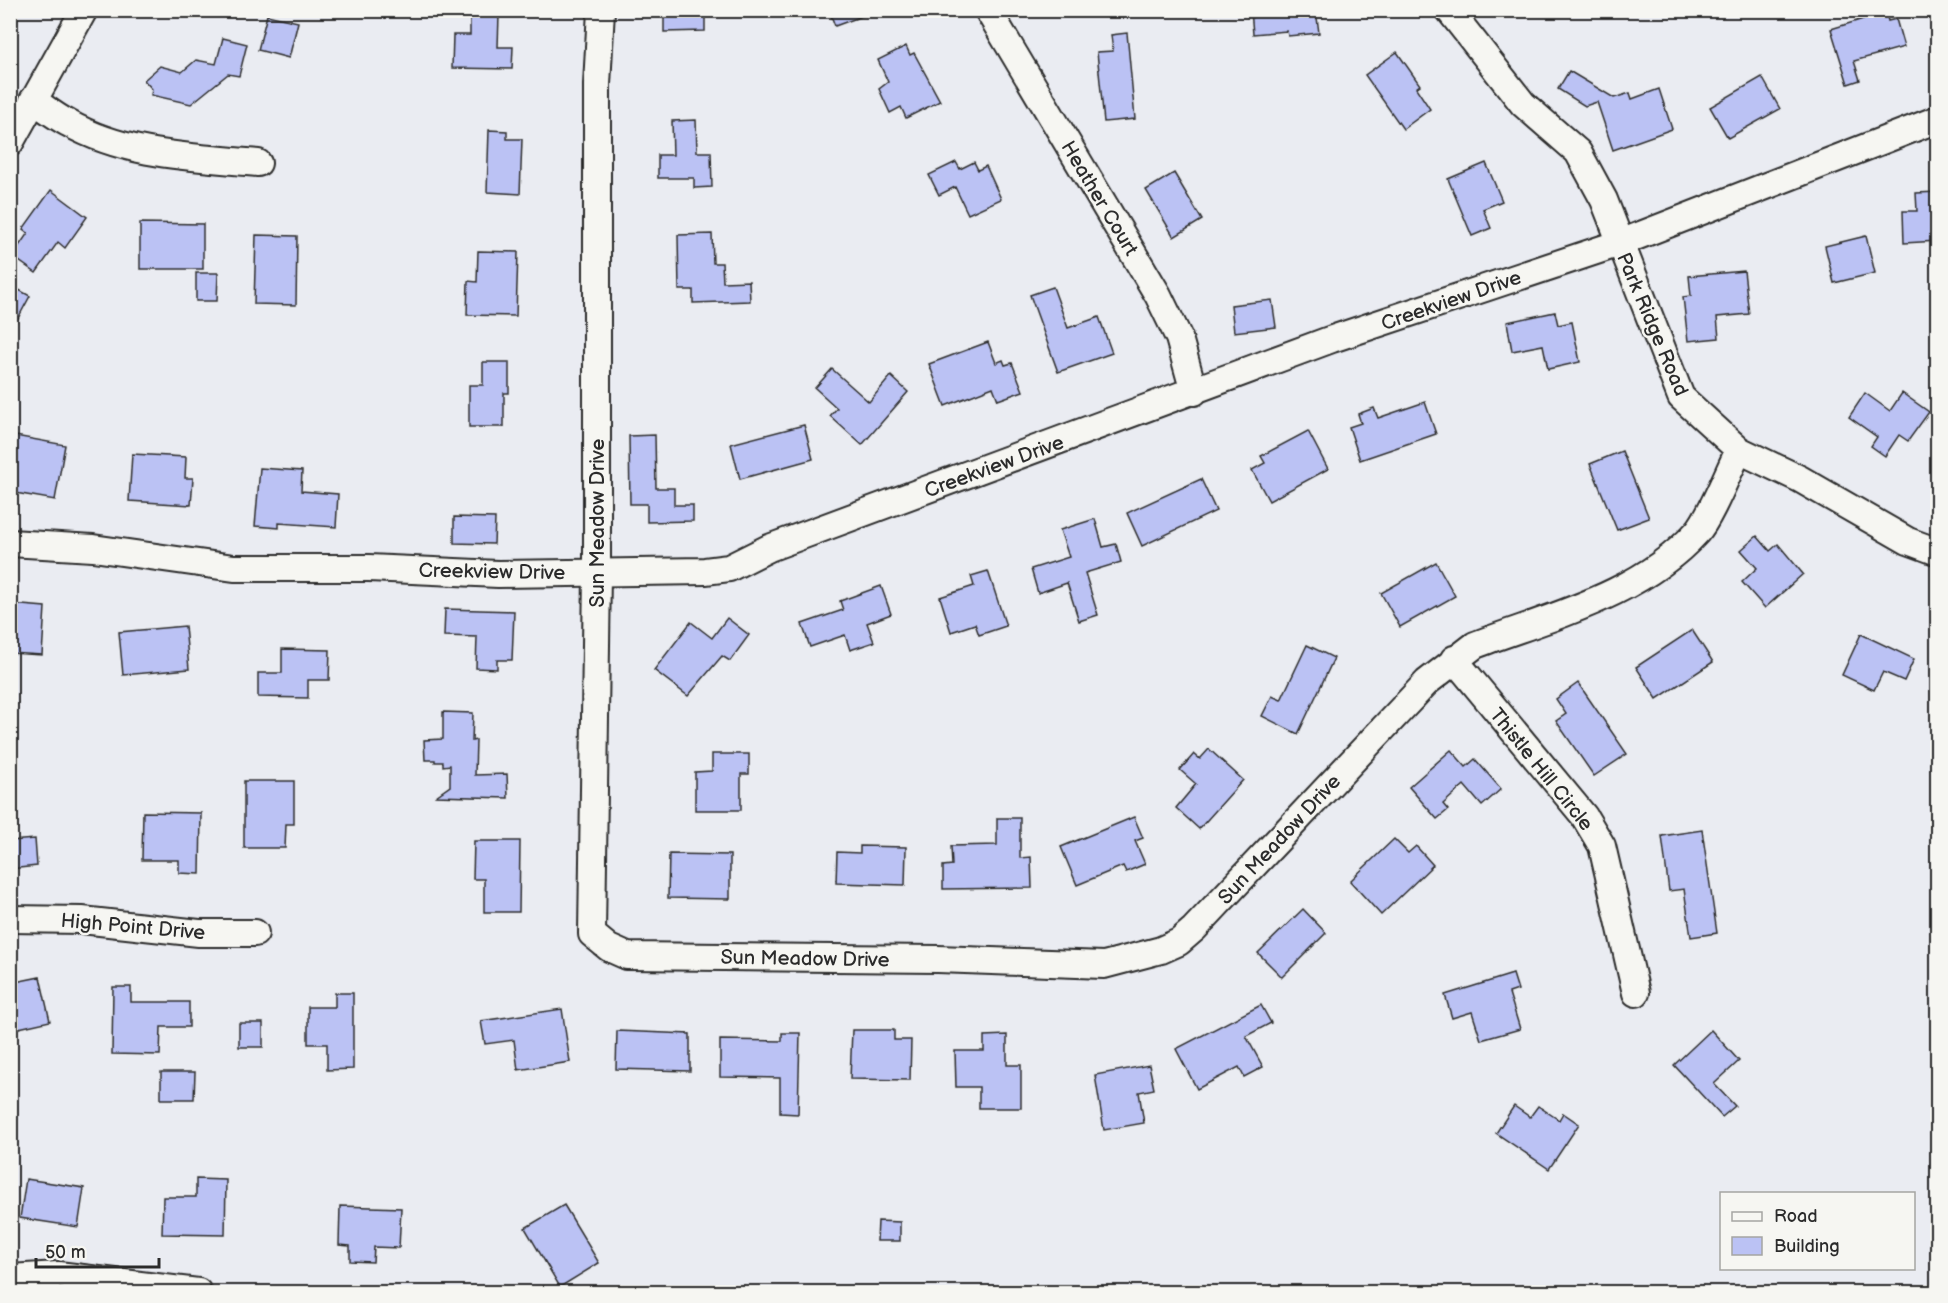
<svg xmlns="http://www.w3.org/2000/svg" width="1948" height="1303" viewBox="0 0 1948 1303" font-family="'Balsamiq Sans',sans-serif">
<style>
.building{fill:#bbc2f4;stroke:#2b2b2b;stroke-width:1.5}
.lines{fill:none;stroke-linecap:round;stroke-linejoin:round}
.minor-casing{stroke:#2b2b2b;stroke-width:30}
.minor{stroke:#f6f6f2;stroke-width:26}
.labels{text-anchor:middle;stroke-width:5;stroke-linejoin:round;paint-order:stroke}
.street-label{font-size:20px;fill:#2b2b2b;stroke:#f6f6f2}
</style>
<rect width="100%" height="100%" fill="#eaecf2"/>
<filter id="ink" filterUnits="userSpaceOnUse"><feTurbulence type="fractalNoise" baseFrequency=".0167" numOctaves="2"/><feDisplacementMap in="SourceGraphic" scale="12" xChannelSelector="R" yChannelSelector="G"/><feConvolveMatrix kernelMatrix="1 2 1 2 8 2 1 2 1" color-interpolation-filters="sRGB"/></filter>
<g filter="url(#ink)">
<!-- building -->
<g class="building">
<polygon points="664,10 705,10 705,31 664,32"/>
<polygon points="829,10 872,10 873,12 835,26"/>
<polygon points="1251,10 1316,10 1319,33 1288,36 1287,31 1253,34"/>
<polygon points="1886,12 1888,21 1896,19 1904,47 1854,61 1860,80 1848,84 1831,29"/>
<polygon points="470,14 499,15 498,47 513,47 512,69 452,68 453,35 470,35"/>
<polygon points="267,15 298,22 289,58 258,50"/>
<polygon points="1127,33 1135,119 1104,122 1097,52 1113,51 1111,35"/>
<polygon points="223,38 247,44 239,76 228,74 191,104 151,95 152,89 144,80 160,66 182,72 196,60 216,64"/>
<polygon points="906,46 910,55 914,53 940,101 906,118 901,107 890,113 879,89 888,82 878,60"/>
<polygon points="1397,52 1420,85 1416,88 1430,109 1403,129 1365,75"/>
<polygon points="1569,71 1614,98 1630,93 1632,99 1659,89 1672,129 1613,150 1597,102 1585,106 1558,89"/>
<polygon points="1762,77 1780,109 1728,138 1710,107"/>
<polygon points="696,120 697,152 711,152 712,187 694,188 694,178 658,178 658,155 673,155 672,121"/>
<polygon points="489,130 507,131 507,139 522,139 520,194 487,192"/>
<polygon points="956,162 960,169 974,162 978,170 986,166 1001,199 968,214 955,187 939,195 929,175"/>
<polygon points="1486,163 1502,201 1483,209 1491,228 1472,236 1448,179"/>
<polygon points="1174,173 1202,220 1174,237 1146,190"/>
<polygon points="51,190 87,217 65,248 58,242 36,273 12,256 28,233 23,229"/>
<polygon points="1938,192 1938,241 1904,243 1903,211 1917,211 1916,193"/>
<polygon points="140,223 203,224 203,269 140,269"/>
<polygon points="712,234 713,263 722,263 723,282 749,281 750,301 693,303 693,290 679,290 678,235"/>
<polygon points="256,235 297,236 296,305 254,304"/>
<polygon points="1866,236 1875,273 1834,283 1825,246"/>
<polygon points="478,251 518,252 516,316 467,315 468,281 477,282"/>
<polygon points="1744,271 1749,314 1717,317 1719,338 1688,341 1683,297 1691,296 1689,276"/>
<polygon points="196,273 218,273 217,301 196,301"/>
<polygon points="10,285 30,296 10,333"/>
<polygon points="1053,287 1068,328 1099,317 1112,353 1058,372 1030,295"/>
<polygon points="1272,300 1276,327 1234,332 1231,305"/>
<polygon points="1555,312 1558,325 1572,322 1580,362 1548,369 1543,345 1512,351 1507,322"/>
<polygon points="988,342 996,363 1003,360 1005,365 1012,363 1023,391 998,400 993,387 945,406 929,364"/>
<polygon points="483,362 509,362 509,393 504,393 504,427 469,427 469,385 483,385"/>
<polygon points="832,369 869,402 891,376 908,392 862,445 830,416 837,408 815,388"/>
<polygon points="1865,393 1890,411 1902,393 1929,412 1908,441 1899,435 1885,456 1871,446 1877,437 1849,417"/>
<polygon points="1425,402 1436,434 1360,460 1349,427 1361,423 1358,414 1374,408 1378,418"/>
<polygon points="804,425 813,459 740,479 731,444"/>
<polygon points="1308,431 1328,469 1269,501 1252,470 1265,463 1261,456"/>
<polygon points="10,435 65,445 55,500 10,492"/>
<polygon points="655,435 656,488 674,488 674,505 693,505 693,521 647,522 647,504 630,504 629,436"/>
<polygon points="1622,451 1649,518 1617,530 1590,464"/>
<polygon points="132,454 186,457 185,478 193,478 191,505 129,501"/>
<polygon points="260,468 302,471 301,491 338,494 336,527 279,523 279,528 255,526"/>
<polygon points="1201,479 1216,511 1142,546 1127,513"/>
<polygon points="454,517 495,518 494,544 454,543"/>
<polygon points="1095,519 1103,547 1116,544 1121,562 1085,573 1098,615 1079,621 1067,583 1038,593 1031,569 1069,557 1060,530"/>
<polygon points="1757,536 1770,551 1778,544 1803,574 1765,608 1742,582 1757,568 1741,550"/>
<polygon points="1436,562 1455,596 1400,627 1381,593"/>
<polygon points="988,571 1006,626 979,635 975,624 951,632 940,597 974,586 971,576"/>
<polygon points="881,586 891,614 867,623 874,642 850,650 845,635 810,647 802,624 843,610 840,601"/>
<polygon points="10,604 45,607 42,655 10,653"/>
<polygon points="445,609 514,611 512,660 497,660 497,669 476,668 477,637 444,636"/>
<polygon points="727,618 749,635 730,661 722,656 688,696 654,670 691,622 712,638"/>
<polygon points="185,626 189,669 123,675 119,632"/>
<polygon points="1692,630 1713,662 1657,699 1636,667"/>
<polygon points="1861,634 1914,659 1904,681 1883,672 1874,690 1842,675"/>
<polygon points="1307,645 1334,658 1298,734 1262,716 1272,696 1281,700"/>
<polygon points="282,649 330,650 329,680 308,680 308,698 258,697 258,673 282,673"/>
<polygon points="1578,683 1627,754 1594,776 1556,721 1566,714 1556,699"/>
<polygon points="443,712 473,713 472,741 476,740 475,775 507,774 508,798 436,796 450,786 450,765 443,766 443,762 435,762 435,760 425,760 424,740 443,739"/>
<polygon points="1209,749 1243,780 1199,829 1176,808 1196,784 1180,770 1194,754 1200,759"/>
<polygon points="1451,750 1466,767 1475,759 1501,789 1482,806 1464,785 1443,804 1448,810 1437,819 1409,787"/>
<polygon points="712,754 749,754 749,774 741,774 741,810 695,810 695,772 712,771"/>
<polygon points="244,781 294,781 294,824 286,824 285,848 244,848"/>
<polygon points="143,812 201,813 200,874 179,873 179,860 142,860"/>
<polygon points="1134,817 1143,838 1135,841 1145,864 1126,872 1123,866 1077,885 1061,847"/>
<polygon points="997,818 1020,818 1020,858 1031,857 1032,888 943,889 943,866 952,865 951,846 997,845"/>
<polygon points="1702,830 1717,933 1691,937 1684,889 1669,891 1662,836"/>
<polygon points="35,839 37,866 10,869 10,841"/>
<polygon points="1394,839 1408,853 1416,846 1433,865 1381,915 1350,881"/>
<polygon points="474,841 520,841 519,912 484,912 484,879 473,879"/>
<polygon points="860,846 906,847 905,885 836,883 837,852 860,853"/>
<polygon points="669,854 730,855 730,899 668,898"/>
<polygon points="1303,909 1326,933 1282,977 1258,953"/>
<polygon points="1513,974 1518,990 1509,993 1520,1029 1481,1040 1472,1012 1452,1018 1445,995"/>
<polygon points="40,977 50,1021 10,1030 10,983"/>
<polygon points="113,987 131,987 131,1002 189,1002 189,1027 161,1027 160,1055 112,1054"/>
<polygon points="335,993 353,993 353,1069 327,1070 327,1044 308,1044 308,1007 335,1007"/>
<polygon points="1261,1005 1271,1023 1246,1036 1263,1067 1244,1077 1239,1067 1197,1089 1176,1049"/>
<polygon points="562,1009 570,1062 518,1070 514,1040 485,1044 481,1021"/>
<rect x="239" y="1023" width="24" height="24"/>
<polygon points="852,1030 894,1030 894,1040 911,1040 910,1080 850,1079"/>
<polygon points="1711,1030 1739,1061 1714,1084 1735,1106 1722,1117 1674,1065"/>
<polygon points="617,1031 690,1034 690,1071 616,1069"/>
<polygon points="782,1033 800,1033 798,1114 780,1113 780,1078 720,1077 720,1040 782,1041"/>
<polygon points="1007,1035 1007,1065 1021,1065 1021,1108 979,1108 979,1087 956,1087 955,1051 984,1051 984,1036"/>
<polygon points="1149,1065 1154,1089 1139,1092 1144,1123 1104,1130 1095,1075"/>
<polygon points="161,1072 195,1072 194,1099 161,1099"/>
<polygon points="1514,1106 1530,1117 1538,1106 1559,1120 1563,1113 1579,1124 1549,1169 1496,1133"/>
<polygon points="26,1179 84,1188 78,1227 20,1218"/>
<polygon points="196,1179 226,1180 225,1235 162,1234 163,1197 196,1197"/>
<polygon points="564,1205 599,1263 560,1287 525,1228"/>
<polygon points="340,1206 401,1208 399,1248 374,1247 373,1262 350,1261 350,1246 339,1245"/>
<polygon points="878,1221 900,1222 900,1241 877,1241"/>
</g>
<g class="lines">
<!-- minor casing -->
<g class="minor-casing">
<g id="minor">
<path d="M 601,10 L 597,85 L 597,573 L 592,934 L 609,948 L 627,956 L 938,959 L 1104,965 L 1161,950 L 1179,942 L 1194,929 L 1427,682 L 1475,645 C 1552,616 1640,595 1697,532 C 1710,518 1729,470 1739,450"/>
<polyline points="988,10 1158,295 1179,338 1194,392"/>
<polyline points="1449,10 1523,104 1578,152 1604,200 1681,397 1739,450 1800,479 1908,541 1938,552"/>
<path d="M 33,100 C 45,108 56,117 68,123 C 126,156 194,157 258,163"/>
<polyline points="10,143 84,10"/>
<polyline points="10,543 93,548 234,568 369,568 498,574 705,571 729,568 769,548 1332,339 1620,243 1938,119"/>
<polyline points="1454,659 1584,816 1602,846 1636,993"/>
<polyline points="10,919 82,920 199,933 255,933"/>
<polyline points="10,1278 58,1275 198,1292"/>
</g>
</g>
<!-- minor -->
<use href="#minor" class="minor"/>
</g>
</g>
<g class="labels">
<!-- street labels -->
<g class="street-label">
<text transform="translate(1100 198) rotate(59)" y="7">Heather Court</text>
<text transform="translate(1451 300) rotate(-19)" y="7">Creekview Drive</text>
<text transform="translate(1653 324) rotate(67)" y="7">Park Ridge Road</text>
<text transform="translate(994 466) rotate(-20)" y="7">Creekview Drive</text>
<text transform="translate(597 523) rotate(-90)" y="7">Sun Meadow Drive</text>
<text transform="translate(492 571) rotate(1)" y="7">Creekview Drive</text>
<text transform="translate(1542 769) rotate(51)" y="7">Thistle Hill Circle</text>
<text transform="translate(1279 839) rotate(-47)" y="7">Sun Meadow Drive</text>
<text transform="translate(133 926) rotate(5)" y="7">High Point Drive</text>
<text transform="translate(805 958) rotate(1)" y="7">Sun Meadow Drive</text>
</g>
</g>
<!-- margin -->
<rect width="1948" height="1303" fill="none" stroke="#f6f6f2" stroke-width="36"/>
<rect x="18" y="18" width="1912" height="1267" fill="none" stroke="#2b2b2b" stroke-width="2" filter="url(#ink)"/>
<!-- legend -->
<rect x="1720" y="1192" width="195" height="78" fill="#f6f6f2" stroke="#a5a5a2" stroke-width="1.5"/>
<rect x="1732" y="1212" width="30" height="9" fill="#f6f6f2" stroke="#a5a5a2" stroke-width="1.5"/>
<text x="1774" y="1222" font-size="18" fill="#2b2b2b">Road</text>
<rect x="1732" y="1237" width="30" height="18" fill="#bbc2f4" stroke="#a5a5a2" stroke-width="1.5"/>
<text x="1774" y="1252" font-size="18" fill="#2b2b2b">Building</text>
<!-- scale -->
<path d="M36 1258v9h123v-9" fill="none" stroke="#2b2b2b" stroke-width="3"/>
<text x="45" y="1258" font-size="18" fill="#2b2b2b" stroke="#f6f6f2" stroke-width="4.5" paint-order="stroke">50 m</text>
</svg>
